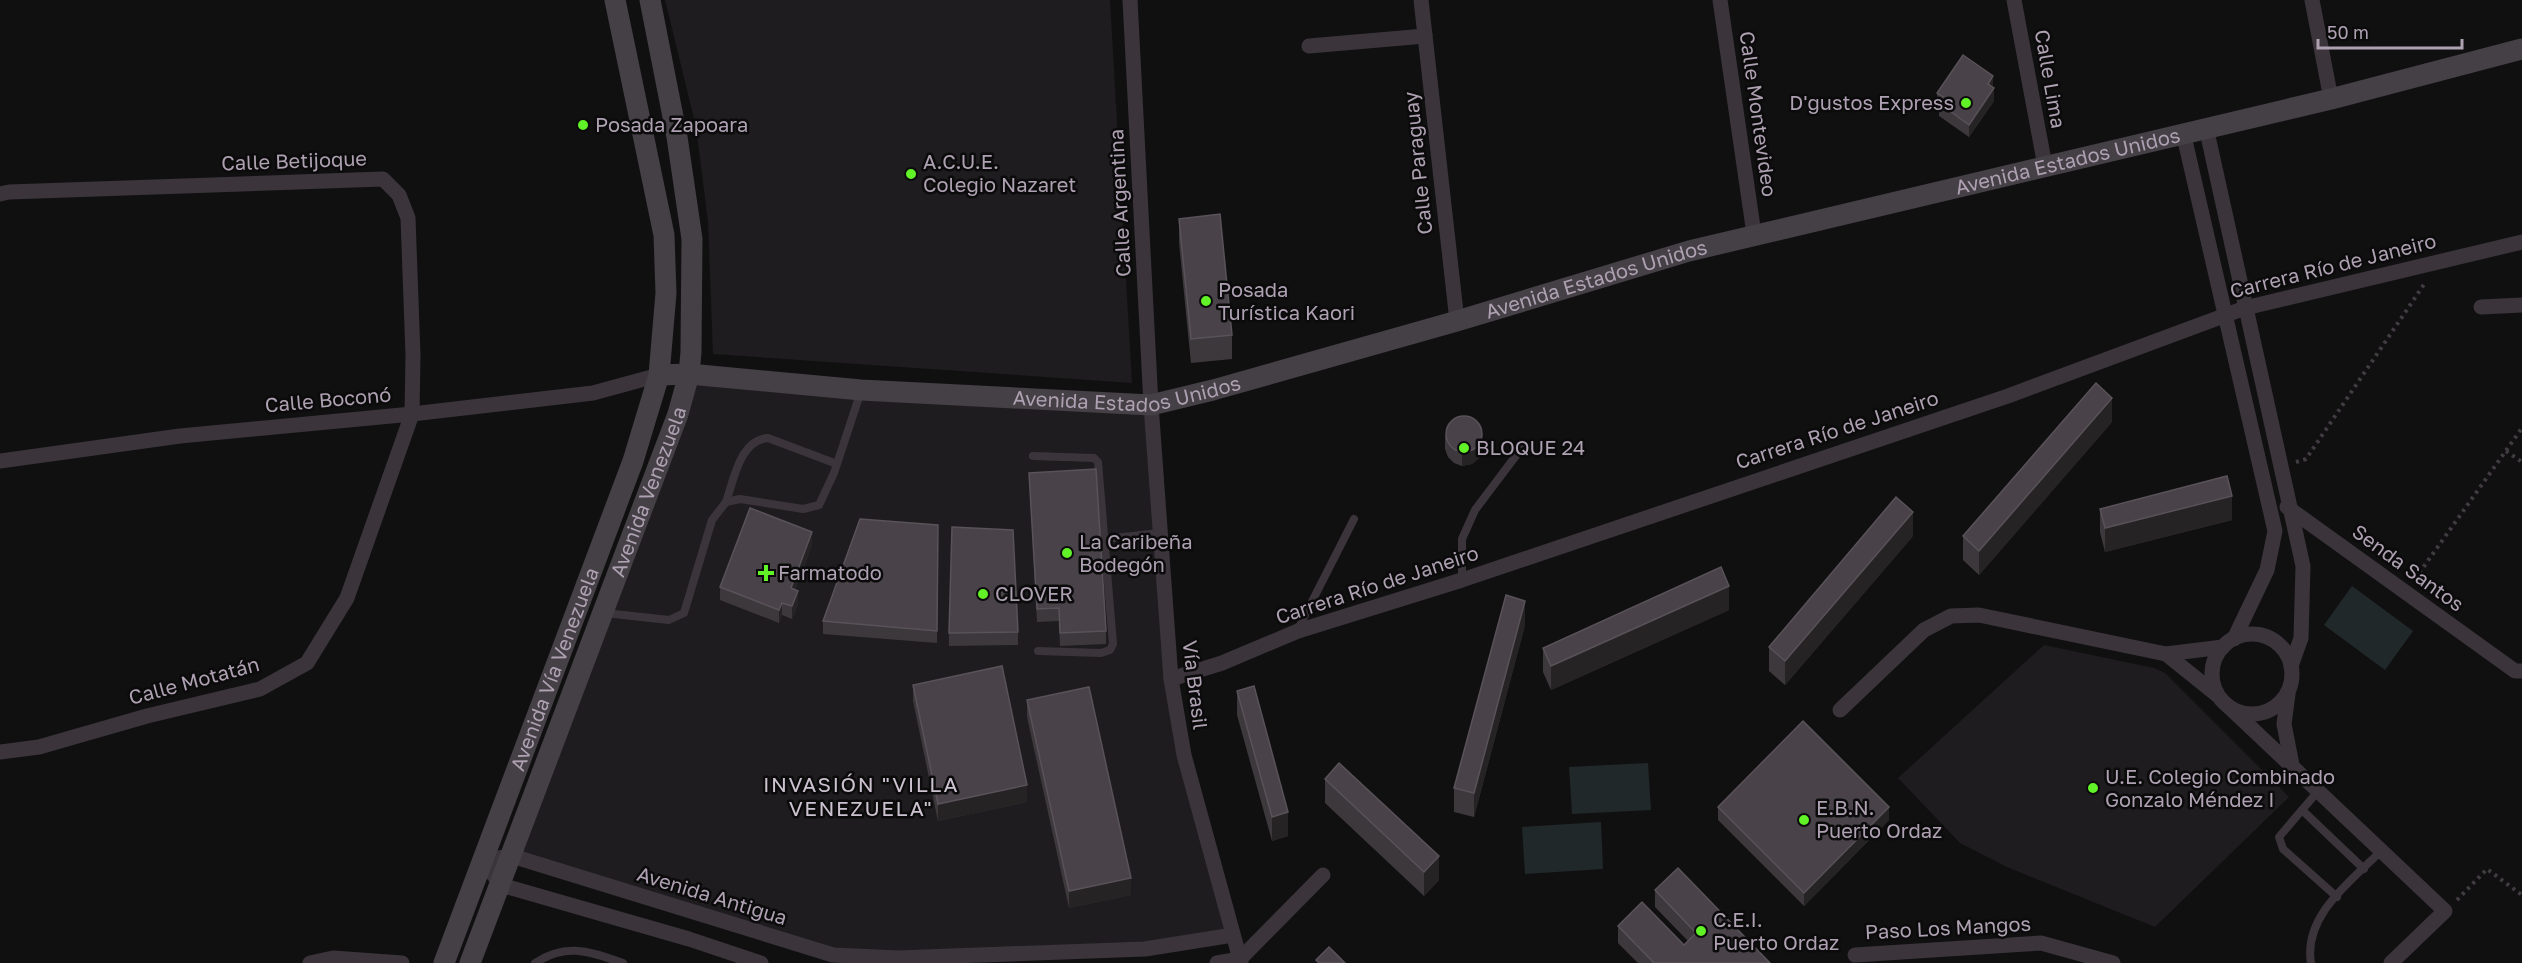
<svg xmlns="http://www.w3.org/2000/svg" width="2522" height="963" viewBox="0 0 2522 963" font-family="'Golos Text',sans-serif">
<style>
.built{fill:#1e1c1e}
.green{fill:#202829}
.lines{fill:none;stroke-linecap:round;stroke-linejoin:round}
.path{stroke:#413b42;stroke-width:4;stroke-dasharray:3 4.5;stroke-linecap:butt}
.lane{stroke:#3b353b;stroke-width:8}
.street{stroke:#3b353b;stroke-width:15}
.secondary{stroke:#453f46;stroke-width:21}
.wall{fill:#3d383c}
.shaded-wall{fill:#262325}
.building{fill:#494349;stroke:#595259;stroke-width:1.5}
.poi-dot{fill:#61f227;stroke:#0c0b0c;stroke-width:2}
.labels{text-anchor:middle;stroke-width:5;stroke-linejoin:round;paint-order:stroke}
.street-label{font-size:20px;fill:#aea1b2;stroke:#0c0b0c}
.poi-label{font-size:20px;fill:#aea1b2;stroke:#0c0b0c;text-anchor:start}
.neighbourhood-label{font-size:21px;letter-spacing:1.5px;fill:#ccc2cf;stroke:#0c0b0c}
</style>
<rect width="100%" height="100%" fill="#111011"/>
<!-- built -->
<g class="built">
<polygon points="665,0 1110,0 1132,383 713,354 708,222 696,127"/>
<polygon points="689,374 1151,405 1171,679 1233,935 1145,949 833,955 512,856"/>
<polygon points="2044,645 2154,668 2165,673 2289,797 2155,927 2007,867 1960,843 1898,778"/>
</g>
<!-- green -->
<g class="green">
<polygon points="2352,586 2413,631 2385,670 2324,625"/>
<polygon points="1648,763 1651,810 1572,814 1569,767"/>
<polygon points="1601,822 1603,869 1525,874 1522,827"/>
</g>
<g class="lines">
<!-- path -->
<g class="path">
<polyline points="2506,451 2522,462"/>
<polyline points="2296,462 2306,459 2425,283"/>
<polyline points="2415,579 2522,428"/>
<polyline points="2457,900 2487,869 2522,895"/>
</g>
<!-- lane -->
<g class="lane">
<polyline points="1033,456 1094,458 1098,462 1113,644 1110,650 1101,653 1038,651"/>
<path d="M 726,502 C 734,479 740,440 768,438 L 837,464"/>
<polyline points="1105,539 1160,533"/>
<polyline points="1462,580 1462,539 1475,510 1521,449"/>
<polyline points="605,613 669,620 684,613 712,520 726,502 740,499 803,509 819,505 834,473 861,391"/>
<polyline points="1298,629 1354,519"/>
<polyline points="2319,790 2279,837 2283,849 2337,897"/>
<polyline points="2302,810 2364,869"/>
<path d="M 535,963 C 567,942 590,952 623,963"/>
<path d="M 2311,963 C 2303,916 2351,881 2381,851"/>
</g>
<!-- street -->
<g class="street">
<polyline points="1130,0 1151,405 1171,679 1184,755 1241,963"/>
<polyline points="1421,0 1457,321"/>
<polyline points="1720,0 1754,234"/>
<polyline points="2014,0 2045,166"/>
<polyline points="2312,0 2331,99"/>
<polyline points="1309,46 1425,36"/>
<polyline points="2206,127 2303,566 2301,638 2291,666"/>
<polyline points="2183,132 2275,531 2267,570 2234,639"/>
<polyline points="0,194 9,192 383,179 399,195 408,218 413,355 412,414 347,598 307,663 260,689 147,716 39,747 0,752"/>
<polyline points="2481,307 2522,305"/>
<polyline points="0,461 180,436 412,414 593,393 659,375"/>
<polyline points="2287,507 2515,671 2522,671"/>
<circle cx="2252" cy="674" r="40"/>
<polyline points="2166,654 2217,695"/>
<polyline points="1171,679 1222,663 1298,631 1462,580 2008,396 2245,308 2522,242"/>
<polyline points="2288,694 2284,724 2292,765"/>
<polyline points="2227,705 2445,911 2391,963"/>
<polyline points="1840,710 1924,630 1951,616 1979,615 2166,654 2223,647"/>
<polyline points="1855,955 2041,943 2113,963"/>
<polyline points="310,963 333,958 402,963"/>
<polyline points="761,963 689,939 501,885 483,860 512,856 833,955 898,958 1145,949 1233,935"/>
<polyline points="1217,963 1240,959 1323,875"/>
</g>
<!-- secondary -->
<g class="secondary">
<path id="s1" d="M 659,375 L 689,374 L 861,390 L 1151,405 L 1213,390 L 1457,321 L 1689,251 L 2331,99 L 2522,49"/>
<path id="s2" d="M 444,963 L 633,461 L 659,375 L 666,293 L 664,235 L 615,0"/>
<path id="s3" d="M 470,963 L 678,414 L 689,374 L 691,352 L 692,239 L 677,137 L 650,0"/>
</g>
</g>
<!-- wall -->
<g class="wall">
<polygon points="1993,87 1994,101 1969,137 1939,116 1939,106 1937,105 1937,93"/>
<polygon points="1179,219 1232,335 1232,359 1191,363 1179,243"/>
<polygon points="2112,422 1979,575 1963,560 1963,536"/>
<polygon points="1445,436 1482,447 1480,457 1472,464 1462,466 1454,463 1448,457 1445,449"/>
<polygon points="1029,473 1106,631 1106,644 1060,646 1059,621 1037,622"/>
<polygon points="2100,509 2232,520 2105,552 2100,532"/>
<polygon points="938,525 937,643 823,634 823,621"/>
<polygon points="1913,536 1785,685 1769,671 1769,647"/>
<polygon points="812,545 795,590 798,604 792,619 782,615 779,623 720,600 720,587"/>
<polygon points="1729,610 1551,690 1543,672 1543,648"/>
<polygon points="1525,625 1474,817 1454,812 1454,788"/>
<polygon points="1018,632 1018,645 949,646 949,633"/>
<polygon points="913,685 1027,802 938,821 913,701"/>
<polygon points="1237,691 1288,836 1272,841 1237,715"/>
<polygon points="1027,700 1131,895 1069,908 1027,717"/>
<polygon points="1325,779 1439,880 1424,896 1325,803"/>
<polygon points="1718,807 1889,820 1804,906 1718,820"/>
<polygon points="1655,890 1770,963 1638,963 1618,943 1618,926 1684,945 1688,941 1655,907"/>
</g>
<!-- shaded-wall -->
<g class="shaded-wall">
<polygon points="1993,76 1993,89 1988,84"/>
<polygon points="1994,88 1994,101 1969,137 1969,125"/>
<polygon points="2112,398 2112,422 1979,575 1979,551"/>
<polygon points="1482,434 1482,447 1480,457 1472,464 1462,466 1462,453"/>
<polygon points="2232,496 2232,520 2105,552 2105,528"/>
<polygon points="1913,512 1913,536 1785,685 1785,661"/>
<polygon points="812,532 812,545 791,601 791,588"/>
<polygon points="1729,586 1729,610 1551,690 1551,666"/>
<polygon points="798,591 798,604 792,619 792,606"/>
<polygon points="1525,601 1525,625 1474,817 1474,793"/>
<polygon points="782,603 782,615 779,623 779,610"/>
<polygon points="1027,785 1027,802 938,821 938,804"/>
<polygon points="1889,807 1889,820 1804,906 1804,893"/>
<polygon points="1288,812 1288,836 1272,841 1272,817"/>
<polygon points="1439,856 1439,880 1424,896 1424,872"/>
<polygon points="1131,878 1131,895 1069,908 1069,891"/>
</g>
<!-- building -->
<g class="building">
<polygon points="1963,55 1993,76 1988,84 1994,88 1969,125 1939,103 1943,97 1937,93"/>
<polygon points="1220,214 1232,335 1191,339 1179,219"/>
<polygon points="2096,383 2112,398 1979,551 1963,536"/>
<circle cx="1464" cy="434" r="18"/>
<polygon points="1096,469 1106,631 1060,633 1059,608 1037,609 1029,473"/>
<polygon points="2227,476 2232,496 2105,528 2100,509"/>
<polygon points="1896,497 1913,512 1785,661 1769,647"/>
<polygon points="750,508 812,532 791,588 798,591 792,606 782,603 779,610 720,587"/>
<polygon points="860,519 938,525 937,631 823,621"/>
<polygon points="952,527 1013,530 1018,632 949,633"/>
<polygon points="1721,567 1729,586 1551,666 1543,648"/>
<polygon points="1506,595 1525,601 1474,793 1454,788"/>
<polygon points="1002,666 1027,785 938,804 913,685"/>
<polygon points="1254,686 1288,812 1272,817 1237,691"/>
<polygon points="1089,687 1131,878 1069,891 1027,700"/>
<polygon points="1803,721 1889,807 1804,893 1718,807"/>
<polygon points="1339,763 1439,856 1424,872 1325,779"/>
<polygon points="1678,868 1770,963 1654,963 1618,926 1642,902 1684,945 1696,933 1655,890"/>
<polygon points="1329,947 1345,963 1319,963 1316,960"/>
</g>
<!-- markers -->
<g class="poi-dot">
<circle cx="1966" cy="103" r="6"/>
<circle cx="583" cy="125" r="6"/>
<circle cx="911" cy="174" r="6"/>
<circle cx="1206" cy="301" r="6"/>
<circle cx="1464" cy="448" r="6"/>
<circle cx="1067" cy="553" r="6"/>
<path d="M763 564h6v6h6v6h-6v6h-6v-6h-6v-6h6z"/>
<circle cx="983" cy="594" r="6"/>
<circle cx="2093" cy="788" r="6"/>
<circle cx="1804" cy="820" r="6"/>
<circle cx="1701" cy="931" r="6"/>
</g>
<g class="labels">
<!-- street labels -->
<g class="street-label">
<text transform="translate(2050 79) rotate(80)" y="7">Calle Lima</text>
<text transform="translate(1758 114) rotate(82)" y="7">Calle Montevideo</text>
<text dy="7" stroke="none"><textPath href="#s1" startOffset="1442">Avenida Estados Unidos</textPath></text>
<text transform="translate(294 161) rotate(-2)" y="7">Calle Betijoque</text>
<text transform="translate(1418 163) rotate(-96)" y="7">Calle Paraguay</text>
<text transform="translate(1120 203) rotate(-93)" y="7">Calle Argentina</text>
<text transform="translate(2333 266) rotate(-14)" y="7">Carrera Río de Janeiro</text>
<text dy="7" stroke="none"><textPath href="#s1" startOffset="956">Avenida Estados Unidos</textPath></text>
<text dy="7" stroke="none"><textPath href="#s1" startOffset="470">Avenida Estados Unidos</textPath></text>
<text transform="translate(328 400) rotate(-5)" y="7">Calle Boconó</text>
<text transform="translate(1837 430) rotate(-18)" y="7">Carrera Río de Janeiro</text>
<text dy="7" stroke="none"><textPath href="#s3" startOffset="504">Avenida Venezuela</textPath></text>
<text transform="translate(2408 568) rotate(36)" y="7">Senda Santos</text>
<text transform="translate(1377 585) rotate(-18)" y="7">Carrera Río de Janeiro</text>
<text dy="7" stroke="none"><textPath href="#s2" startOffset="314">Avenida Vía Venezuela</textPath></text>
<text transform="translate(194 681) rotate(-15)" y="7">Calle Motatán</text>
<text transform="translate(1195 685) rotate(83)" y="7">Vía Brasil</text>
<text transform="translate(712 896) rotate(17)" y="7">Avenida Antigua</text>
<text transform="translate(1948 928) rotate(-3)" y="7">Paso Los Mangos</text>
</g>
<!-- poi labels -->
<g class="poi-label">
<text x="1954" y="110" text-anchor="end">D'gustos Express</text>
<text x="595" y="132">Posada Zapoara</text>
<text x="923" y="169">A.C.U.E.<tspan x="923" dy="23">Colegio Nazaret</tspan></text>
<text x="1218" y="297">Posada<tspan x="1218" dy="23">Turística Kaori</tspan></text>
<text x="1476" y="455">BLOQUE 24</text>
<text x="1079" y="549">La Caribeña<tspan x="1079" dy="23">Bodegón</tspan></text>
<text x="778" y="580">Farmatodo</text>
<text x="995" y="601">CLOVER</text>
<text x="2105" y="784">U.E. Colegio Combinado<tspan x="2105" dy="23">Gonzalo Méndez I</tspan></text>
<text x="1816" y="815">E.B.N.<tspan x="1816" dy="23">Puerto Ordaz</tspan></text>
<text x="1713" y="927">C.E.I.<tspan x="1713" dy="23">Puerto Ordaz</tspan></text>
</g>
<!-- neighbourhood labels -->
<g class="neighbourhood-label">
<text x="861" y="792">INVASIÓN "VILLA<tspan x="861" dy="24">VENEZUELA"</tspan></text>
</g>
</g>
<!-- scale -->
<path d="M2318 39v9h144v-9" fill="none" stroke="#aea1b2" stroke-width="3"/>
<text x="2327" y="39" font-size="18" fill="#aea1b2" stroke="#0c0b0c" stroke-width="4.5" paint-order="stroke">50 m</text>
</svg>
